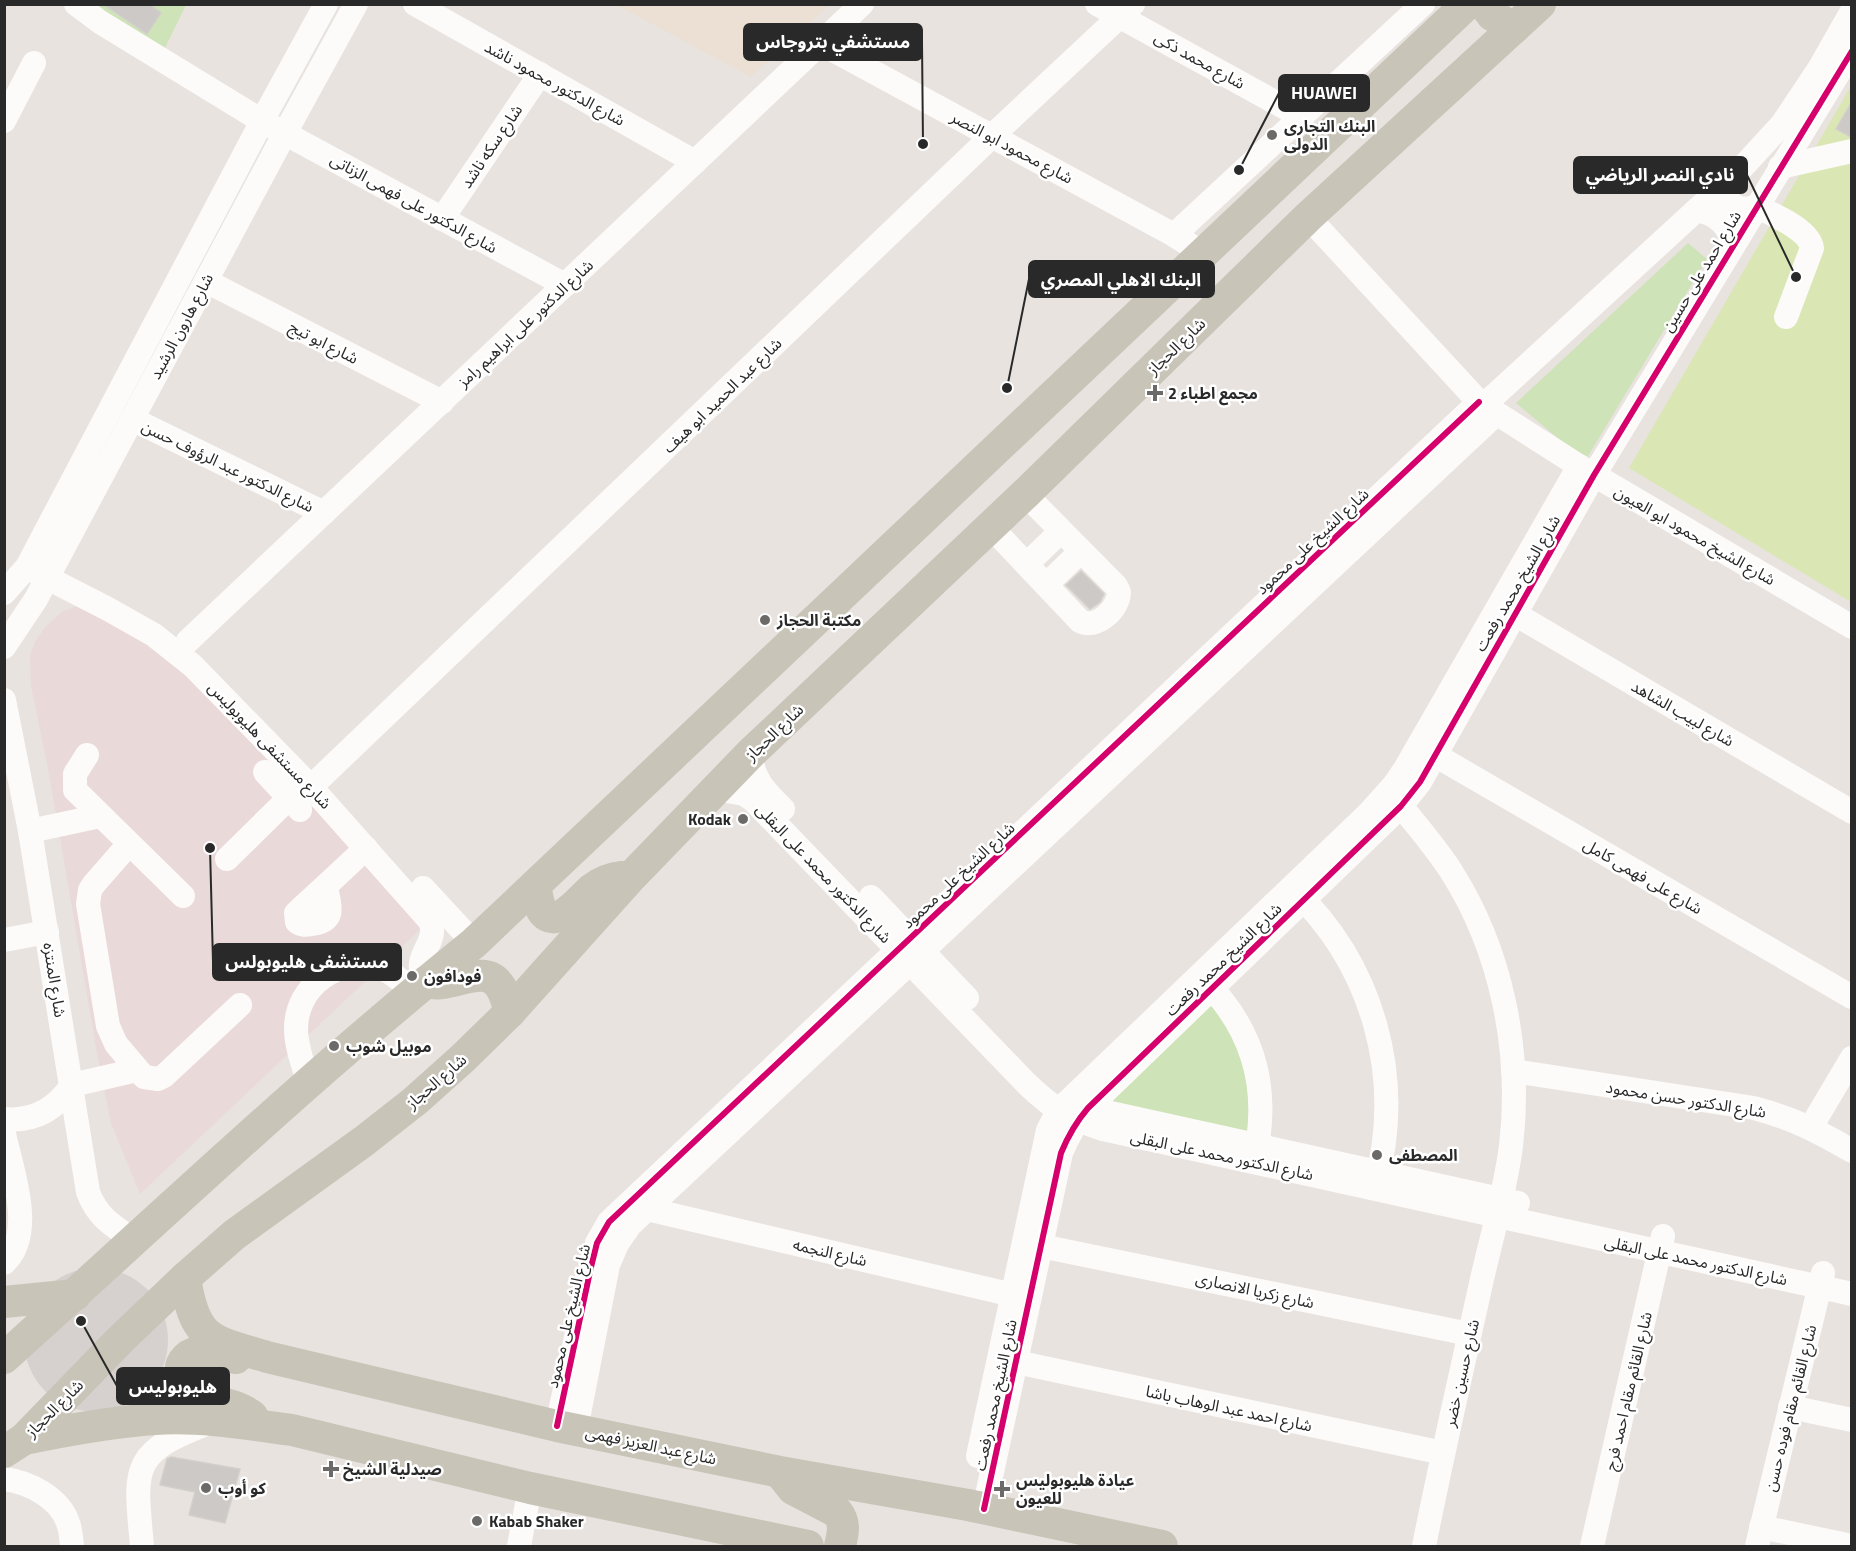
<svg xmlns="http://www.w3.org/2000/svg" width="1856" height="1551" viewBox="0 0 1856 1551" font-family="'Titillium Web','Noto Sans Arabic',sans-serif">
<style>
.education{fill:#ebe0d3}
.medical{fill:#ead9d9}
.green{fill:#cee3b7}
.pitch{fill:#dae7b5}
.plaza{fill:#d6d1ce}
.building{fill:#cdc9c6;stroke:#d3cfcb;stroke-width:1.5}
.lines{fill:none;stroke-linecap:round;stroke-linejoin:round}
.minor{stroke:#fcfbfa;stroke-width:24}
.major{stroke:#c9c4b8;stroke-width:32}
.cycleway-casing{stroke:#fff;stroke-width:10}
.cycleway{stroke:#d6006c;stroke-width:6}
.poi-dot{fill:#6c6a69;stroke:#fff;stroke-width:2}
.labels{text-anchor:middle;stroke-width:5;stroke-linejoin:round;paint-order:stroke}
.street-label{font-size:16px;fill:#292929;stroke:#fff}
.poi-label{font-size:16px;font-weight:bold;fill:#292929;stroke:#fff;text-anchor:start}
.leader{fill:none;stroke:#292929;stroke-width:2}
.callout-dot{fill:#292929;stroke:#fff;stroke-width:2}
.callout{fill:#292929;stroke:#292929;stroke-width:2}
.callout-label{font-size:18px;text-anchor:middle;font-weight:bold;fill:#fff}
</style>
<rect width="100%" height="100%" fill="#e8e3df"/>
<!-- education -->
<polygon class="education" points="617,5 829,5 751,77"/>
<!-- medical -->
<polygon class="medical" points="81,605 187,666 427,923 140,1194 111,1123 97,1053 49,774 31,686 30,655 35,642 45,627 63,611"/>
<!-- green -->
<g class="green">
<polygon points="71,5 186,5 157,64"/>
<polygon points="1688,243 1707,259 1585,461 1516,403"/>
<polygon points="1212,988 1241,1027 1257,1145 1088,1108"/>
</g>
<!-- pitch -->
<polygon class="pitch" points="1851,86 1851,602 1629,468"/>
<!-- plaza -->
<circle class="plaza" cx="96" cy="1340" r="72"/>
<!-- building -->
<g class="building">
<polygon points="103,4 149,4 161,13 147,34"/>
<polygon points="1851,103 1851,137 1836,129"/>
<polygon points="1081,571 1104,594 1100,602 1090,609 1066,585"/>
<polygon points="171,1457 240,1469 225,1523 189,1515 195,1492 160,1485 167,1459"/>
</g>
<g class="lines">
<!-- minor -->
<g class="minor">
<polyline points="76,4 100,22 262,121 565,285"/>
<polyline points="415,4 695,162"/>
<polyline points="1097,4 1302,117"/>
<polyline points="820,43 1174,235 1204,254"/>
<polyline points="4,121 34,63"/>
<polyline points="1780,167 1852,151"/>
<path d="M 1726,184 C 1723,203 1739,214 1756,206 C 1773,215 1809,229 1812,248 L 1786,317"/>
<path d="M 1697,210 C 1717,214 1729,225 1733,245"/>
<polyline points="1308,217 1479,402 1579,466 1852,627"/>
<polyline points="442,219 540,74"/>
<polyline points="1174,235 1423,4"/>
<polyline points="206,281 442,402"/>
<polyline points="1484,405 1739,171 1783,123 1819,69 1852,11"/>
<polyline points="132,419 324,513"/>
<path d="M 990,526 L 1080,621 C 1096,630 1119,609 1119,592 L 1116,586 L 1025,494"/>
<polyline points="1027,564 1061,531"/>
<path d="M 34,571 L 108,609 L 154,635 L 193,666 L 311,787 L 430,921 C 440,945 409,955 426,982"/>
<polyline points="1046,585 1081,551"/>
<polyline points="4,593 27,567 262,121 326,4"/>
<polyline points="1515,614 1852,812"/>
<polyline points="188,641 862,4"/>
<polyline points="4,647 36,599 285,133 356,4"/>
<path d="M 4,700 L 30,831 L 88,1192 C 97,1217 114,1227 135,1241"/>
<path d="M 750,754 C 754,781 764,790 783,809"/>
<polyline points="87,755 75,774 75,790 183,896"/>
<polyline points="1435,755 1852,997"/>
<polyline points="265,772 300,810"/>
<path d="M 716,789 L 744,794 L 753,800 L 1026,1083 C 1054,1110 1067,1117 1103,1129 L 1852,1294"/>
<polyline points="294,803 992,136 1133,4"/>
<path d="M 1401,806 C 1418,827 1436,848 1451,871 C 1502,951 1522,1052 1511,1146 C 1505,1193 1490,1242 1480,1288 C 1461,1374 1441,1460 1424,1546"/>
<polyline points="30,831 100,816"/>
<polyline points="129,844 94,884 90,890 88,904 108,1026 116,1044 144,1077 158,1079 164,1076 240,1005"/>
<polyline points="227,859 289,798"/>
<path d="M 326,886 C 328,902 337,918 317,923 C 309,924 304,927 297,922 L 296,913 C 319,892 343,870 366,848"/>
<polyline points="423,888 474,943"/>
<path d="M 1293,889 C 1374,966 1405,1079 1375,1186"/>
<polyline points="871,897 967,998"/>
<polyline points="4,940 47,932"/>
<path d="M 1201,977 C 1254,1028 1271,1090 1254,1161"/>
<path d="M 1513,1071 L 1754,1108 C 1794,1119 1816,1130 1852,1151"/>
<path d="M 309,1084 C 304,1067 296,1047 296,1029 C 296,985 339,956 380,968 C 392,971 404,984 414,992"/>
<polyline points="1078,1104 1088,1108 1518,1203"/>
<path d="M 4,1119 C 34,1122 56,1109 72,1085 L 137,1070"/>
<polyline points="1811,1127 1852,1058"/>
<path d="M 4,1134 C 12,1171 36,1234 4,1263"/>
<polyline points="647,1209 1013,1295"/>
<polyline points="1041,1246 1469,1334"/>
<polyline points="1016,1362 1443,1453"/>
<polyline points="1790,1407 1852,1420"/>
<polyline points="557,1426 591,1267 597,1243 609,1222 1479,402"/>
<polyline points="576,1429 608,1265 617,1244 630,1225 1496,414"/>
<polyline points="978,1456 1048,1130 1058,1111 1368,814 1394,785 1405,769 1579,466"/>
<path d="M 4,1479 C 29,1482 60,1498 68,1523 C 71,1530 71,1539 72,1546"/>
<path d="M 984,1509 L 1061,1153 C 1068,1136 1076,1122 1088,1108 L 1401,806 L 1420,782 L 1594,475 L 1852,51"/>
<polyline points="1761,1527 1852,1546"/>
<path d="M 142,1546 C 135,1468 129,1453 209,1423"/>
<polyline points="519,1546 530,1488"/>
<polyline points="1592,1546 1663,1236"/>
<polyline points="1757,1546 1823,1273"/>
</g>
<!-- major -->
<g class="major">
<polyline points="1484,4 1492,15 1514,28"/>
<path d="M 535,886 C 537,893 538,906 543,912 C 558,930 581,898 592,889 C 600,883 612,878 622,877"/>
<path d="M 426,982 C 449,990 484,962 499,985 C 505,992 507,1003 510,1012"/>
<path d="M 185,1278 C 195,1341 210,1340 267,1357 L 557,1426 L 780,1472 L 968,1505 L 1162,1546"/>
<polyline points="4,1302 75,1295"/>
<path d="M 4,1358 C 159,1219 311,1074 474,943 L 1467,4"/>
<path d="M 236,1358 C 222,1355 199,1345 186,1358 C 177,1367 180,1383 191,1390 C 209,1403 234,1402 252,1416"/>
<path d="M 24,1439 C 68,1430 110,1422 155,1419 C 200,1416 248,1424 292,1430 L 530,1488 L 808,1546"/>
<polyline points="4,1452 24,1439 120,1340 185,1278 234,1235 364,1141 415,1101 463,1058 510,1012 631,877 750,754 1025,494 1308,217 1540,4"/>
<path d="M 782,1475 L 793,1489 L 837,1512 C 846,1523 843,1533 840,1546"/>
</g>
<!-- cycleway casing -->
<g class="cycleway-casing">
<g id="cycleway">
<polyline points="557,1426 591,1267 597,1243 609,1222 1479,402"/>
<path d="M 984,1509 L 1061,1153 C 1068,1136 1076,1122 1088,1108 L 1401,806 L 1420,782 L 1594,475 L 1852,51"/>
</g>
</g>
<!-- cycleway -->
<use href="#cycleway" class="cycleway"/>
</g>
<!-- markers -->
<g class="poi-dot">
<circle cx="1272" cy="135" r="6"/>
<path d="M1152 384h6v6h6v6h-6v6h-6v-6h-6v-6h6z"/>
<circle cx="765" cy="620" r="6"/>
<circle cx="743" cy="819" r="6"/>
<circle cx="412" cy="976" r="6"/>
<circle cx="334" cy="1046" r="6"/>
<circle cx="1377" cy="1155" r="6"/>
<path d="M328 1460h6v6h6v6h-6v6h-6v-6h-6v-6h6z"/>
<circle cx="206" cy="1488" r="6"/>
<path d="M999 1480h6v6h6v6h-6v6h-6v-6h-6v-6h6z"/>
<circle cx="477" cy="1521" r="6"/>
</g>
<g class="labels">
<!-- street labels -->
<g class="street-label">
<text transform="translate(1200 60) rotate(29)" y="6">شارع محمد ذكى</text>
<text transform="translate(555 83) rotate(29)" y="6">شارع الدكتور محمود ناشد</text>
<text transform="translate(491 146) rotate(-56)" y="6">شارع سكه ناشد</text>
<text transform="translate(1012 147) rotate(28)" y="6">شارع محمود ابو النصر</text>
<text transform="translate(414 203) rotate(29)" y="6">شارع الدكتور على فهمى الزناتى</text>
<text transform="translate(1701 271) rotate(-59)" y="6">شارع احمد على حسين</text>
<text transform="translate(525 323) rotate(-43)" y="6">شارع الدكتور على ابراهيم رامز</text>
<text transform="translate(181 326) rotate(-62)" y="6">شارع هارون الرشيد</text>
<text transform="translate(324 342) rotate(27)" y="6">شارع ابو تيج</text>
<text transform="translate(1176 346) rotate(-44)" y="6">شارع الحجاز</text>
<text transform="translate(722 395) rotate(-44)" y="6">شارع عبد الحميد ابو هيف</text>
<text transform="translate(228 466) rotate(26)" y="6">شارع الدكتور عبد الرؤوف حسن</text>
<text transform="translate(1695 535) rotate(30)" y="6">شارع الشيخ محمود ابو العيون</text>
<text transform="translate(1312 541) rotate(-43)" y="6">شارع الشيخ على محمود</text>
<text transform="translate(1517 583) rotate(-60)" y="6">شارع الشيخ محمد رفعت</text>
<text transform="translate(1683 713) rotate(30)" y="6">شارع لبيب الشاهد</text>
<text transform="translate(774 732) rotate(-44)" y="6">شارع الحجاز</text>
<text transform="translate(270 745) rotate(46)" y="6">شارع مستشفى هليوبوليس</text>
<text transform="translate(824 873) rotate(46)" y="6">شارع الدكتور محمد على البقلى</text>
<text transform="translate(958 875) rotate(-43)" y="6">شارع الشيخ على محمود</text>
<text transform="translate(1643 876) rotate(30)" y="6">شارع على فهمى كامل</text>
<text transform="translate(1223 959) rotate(-44)" y="6">شارع الشيخ محمد رفعت</text>
<text transform="translate(55 980) rotate(81)" y="6">شارع المنتزه</text>
<text transform="translate(436 1081) rotate(-41)" y="6">شارع الحجاز</text>
<text transform="translate(1686 1099) rotate(9)" y="6">شارع الدكتور حسن محمود</text>
<text transform="translate(1222 1155) rotate(12)" y="6">شارع الدكتور محمد على البقلى</text>
<text transform="translate(830 1252) rotate(13)" y="6">شارع النجمه</text>
<text transform="translate(1696 1260) rotate(12)" y="6">شارع الدكتور محمد على البقلى</text>
<text transform="translate(1255 1290) rotate(12)" y="6">شارع زكريا الانصارى</text>
<text transform="translate(568 1316) rotate(-77)" y="6">شارع الشيخ على محمود</text>
<text transform="translate(1461 1373) rotate(-77)" y="6">شارع حسين خضر</text>
<text transform="translate(1628 1391) rotate(-77)" y="6">شارع القائم مقام احمد فرج</text>
<text transform="translate(995 1395) rotate(-78)" y="6">شارع الشيخ محمد رفعت</text>
<text transform="translate(54 1408) rotate(-45)" y="6">شارع الحجاز</text>
<text transform="translate(1229 1408) rotate(12)" y="6">شارع احمد عبد الوهاب باشا</text>
<text transform="translate(1790 1408) rotate(-76)" y="6">شارع القائم مقام فوده حسن</text>
<text transform="translate(651 1445) rotate(12)" y="6">شارع عبد العزيز فهمى</text>
</g>
<!-- poi labels -->
<g class="poi-label">
<text x="1284" y="132">البنك التجارى<tspan x="1284" dy="18">الدولى</tspan></text>
<text x="1168" y="399">مجمع اطباء 2</text>
<text x="777" y="626">مكتبة الحجاز</text>
<text x="731" y="825" text-anchor="end">Kodak</text>
<text x="424" y="982">فودافون</text>
<text x="346" y="1052">موبيل شوب</text>
<text x="1389" y="1161">المصطفى</text>
<text x="343" y="1475">صيدلية الشيخ</text>
<text x="1016" y="1486">عيادة هليوبوليس<tspan x="1016" dy="18">للعيون</tspan></text>
<text x="218" y="1494">كو أوب</text>
<text x="489" y="1527">Kabab Shaker</text>
</g>
</g>
<!-- callouts -->
<path class="leader" d="M923 144L922 42M1239 170L1279 93M1796 277L1747 175M1007 388L1029 279M210 848L213 962M81 1321L117 1386"/>
<g class="callout-dot">
<circle cx="923" cy="144" r="6"/>
<circle cx="1239" cy="170" r="6"/>
<circle cx="1796" cy="277" r="6"/>
<circle cx="1007" cy="388" r="6"/>
<circle cx="210" cy="848" r="6"/>
<circle cx="81" cy="1321" r="6"/>
</g>
<g class="callout">
<rect x="744" y="24" width="178" height="36" rx="6"/>
<rect x="1279" y="75" width="90" height="36" rx="6"/>
<rect x="1574" y="157" width="173" height="36" rx="6"/>
<rect x="1029" y="261" width="185" height="36" rx="6"/>
<rect x="213" y="944" width="188" height="36" rx="6"/>
<rect x="117" y="1368" width="112" height="36" rx="6"/>
</g>
<g class="callout-label">
<text x="833" y="48">مستشفي بتروجاس</text>
<text x="1324" y="99">HUAWEI</text>
<text x="1660" y="181">نادي النصر الرياضي</text>
<text x="1121" y="286">البنك الاهلي المصري</text>
<text x="307" y="968">مستشفى هليوبولس</text>
<text x="173" y="1393">هليوبوليس</text>
</g>
<!-- border -->
<rect width="1856" height="1551" fill="none" stroke="#292929" stroke-width="12"/>
</svg>
